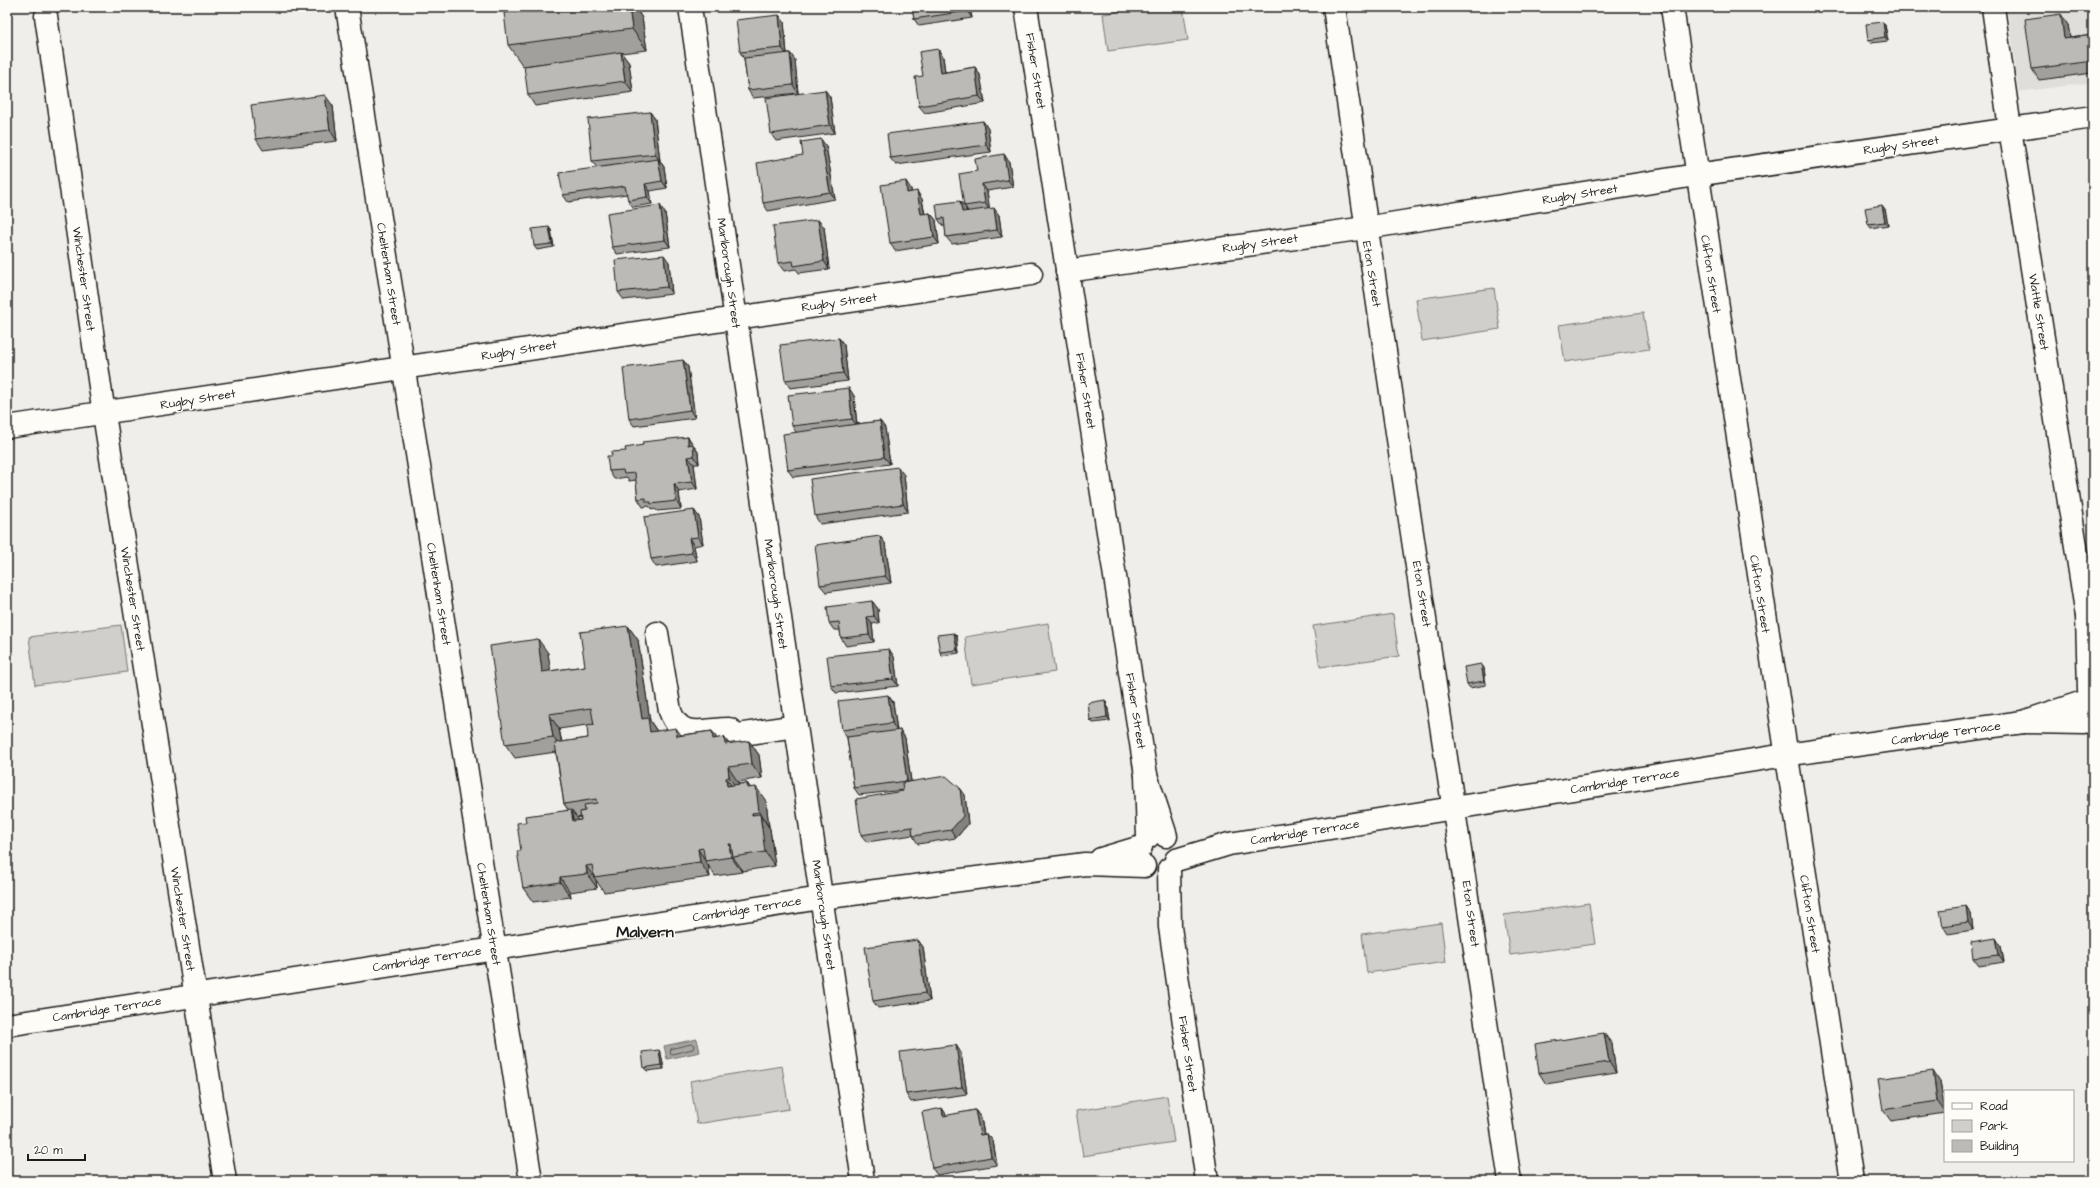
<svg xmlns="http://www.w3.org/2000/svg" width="2100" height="1188" viewBox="0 0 2100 1188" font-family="'Architects Daughter',sans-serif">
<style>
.built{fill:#e0deda}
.green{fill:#d0cfcc;stroke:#767674}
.water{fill:#a8a7a3;stroke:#706f6d}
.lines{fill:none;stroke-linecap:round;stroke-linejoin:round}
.shore{stroke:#545452;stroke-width:1}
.minor-casing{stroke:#1c1c1c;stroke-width:25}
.minor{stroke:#fdfcf7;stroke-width:22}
.wall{fill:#a1a09d;stroke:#1c1c1c;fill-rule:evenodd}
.shaded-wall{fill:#83827f;stroke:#1c1c1c}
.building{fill:#bbbab6;stroke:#1c1c1c}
.labels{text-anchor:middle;stroke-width:3;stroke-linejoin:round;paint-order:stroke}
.street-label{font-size:12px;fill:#1c1c1c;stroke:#fdfcf7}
.district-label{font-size:16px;font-weight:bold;fill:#1c1c1c;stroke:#fdfcf7}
</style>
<rect width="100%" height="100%" fill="#f0eeea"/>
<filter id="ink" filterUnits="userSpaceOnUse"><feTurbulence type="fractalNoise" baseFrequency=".025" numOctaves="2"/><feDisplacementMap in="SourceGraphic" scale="8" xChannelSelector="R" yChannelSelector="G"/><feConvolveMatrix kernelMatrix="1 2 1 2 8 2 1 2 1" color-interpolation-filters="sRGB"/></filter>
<g filter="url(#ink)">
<!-- built -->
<polygon class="built" points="2007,7 2093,7 2093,82 2019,92"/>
<!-- green -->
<g class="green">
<polygon points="1147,7 1183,7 1188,40 1108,51 1103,14"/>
<polygon points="1494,288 1500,329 1422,341 1416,299"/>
<polygon points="1643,313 1649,349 1565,362 1559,325"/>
<polygon points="1393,614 1399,656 1320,667 1313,626"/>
<polygon points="1048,623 1055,672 971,684 965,637"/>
<polygon points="121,625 127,672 35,685 29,637"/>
<polygon points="1589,903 1595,944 1510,955 1504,915"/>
<polygon points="1441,923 1446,962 1367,973 1362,934"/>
<polygon points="782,1066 789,1109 697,1124 690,1081"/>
<polygon points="1167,1096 1174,1142 1083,1156 1076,1111"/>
</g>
<!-- water -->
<polygon class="water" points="697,1039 700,1052 667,1059 664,1046"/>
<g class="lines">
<!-- shore -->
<polygon class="shore" points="692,1044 694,1045 693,1049 672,1054 670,1053 671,1049"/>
<!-- minor casing -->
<g class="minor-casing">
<g id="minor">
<polyline points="347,7 531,1181"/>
<polyline points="690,7 863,1181"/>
<polyline points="1026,7 1146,775"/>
<path d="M 1334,7 C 1390,399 1452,789 1510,1181"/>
<polyline points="1672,7 1852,1181"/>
<polyline points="1993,7 2010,129 2087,616"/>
<polyline points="46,16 104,414 225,1181"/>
<polyline points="1067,271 1365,228 1696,175 2093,117"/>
<polyline points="7,427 1031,274"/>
<path d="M 657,633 L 670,711 C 681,741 703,729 729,729 L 737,735 L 796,726"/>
<polyline points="2089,690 2087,616 2093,639"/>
<polyline points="2080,703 2023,722 2084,723"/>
<polyline points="1148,837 1146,775 1166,836"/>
<polyline points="1101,859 1141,847"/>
<polyline points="1176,860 1229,844 1785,755 2023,722"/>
<polyline points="1169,869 1170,927 1207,1181"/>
<polyline points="7,1025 821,898 1085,864 1144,866"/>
</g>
</g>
<!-- minor -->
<use href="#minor" class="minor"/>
</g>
<!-- wall -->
<g class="wall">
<polygon points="549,7 635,7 642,18 647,50 621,53 629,63 633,92 535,106 528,95 554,62 523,66 508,45"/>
<polygon points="739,7 779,7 742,11"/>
<polygon points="970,7 972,18 919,26 914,19"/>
<polygon points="779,15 784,22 787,53 790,53 795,60 798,93 753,98 748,90 744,59 740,52"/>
<polygon points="1885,25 1888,41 1871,43 1868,40"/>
<polygon points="2068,25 2070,38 2093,35 2093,73 2039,80 2032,69"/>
<polygon points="938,49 943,57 945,72 975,67 980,75 985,103 925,113 919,106 923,76"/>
<polygon points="825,90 830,97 835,133 776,141 771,134"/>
<polygon points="333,106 337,141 263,150 256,139"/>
<polygon points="650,112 655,119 660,161 664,167 667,188 650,191 652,204 633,207 628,200 627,194 568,202 563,195 597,168 592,161"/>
<polygon points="983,121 988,129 991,152 896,165 890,158"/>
<polygon points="826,146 835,199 768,211 763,203 803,155"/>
<polygon points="1004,154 1009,162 1013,187 987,191 989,208 999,215 1002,237 952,244 946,237 945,226 943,226 938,219 966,208 966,211 968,211 964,206 977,171"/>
<polygon points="911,189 911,192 922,199 925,214 930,213 936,220 939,244 895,251 890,243"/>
<polygon points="1885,209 1888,225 1871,228 1868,224"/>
<polygon points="665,213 670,247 617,254 612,247"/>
<polygon points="818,220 824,227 829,269 799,273 796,269 784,271 778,263"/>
<polygon points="551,230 554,247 537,250 534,246"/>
<polygon points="669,262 672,294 624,300 618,292"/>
<polygon points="839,338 844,345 848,381 790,388 785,380"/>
<polygon points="683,360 688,367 695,418 634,426 629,419"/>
<polygon points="849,388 854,396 857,424 880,421 885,428 890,464 793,477 788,470 796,432 792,426"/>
<polygon points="688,437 698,452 699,464 694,464 697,489 679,492 681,509 657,511 655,509 652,510 649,506 643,507 638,499 636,480 629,481 627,477 614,479 609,471 612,456 643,445"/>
<polygon points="904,475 908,512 820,524 815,516"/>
<polygon points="694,510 699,517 703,544 694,546 697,561 656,567 651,559"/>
<polygon points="885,543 891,583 826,592 820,585"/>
<polygon points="872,601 878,609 879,623 872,624 874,642 846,646 841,638 840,630 834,630 829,623"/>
<path d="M 628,626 L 638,640 L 650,721 L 657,731 L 681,735 L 712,731 L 717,739 L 724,737 L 728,744 L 749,741 L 759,755 L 762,778 L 738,782 L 738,784 L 747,783 L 750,787 L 766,801 L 769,827 L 770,829 L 775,866 L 743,871 L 741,868 L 742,872 L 715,876 L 708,865 L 710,877 L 604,892 L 596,880 L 597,888 L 570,892 L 571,897 L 533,902 L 523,888 L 521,851 L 526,822 L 568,810 L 564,804 L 556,752 L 515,758 L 505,744 L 548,653 L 550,671 L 585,666 ZM 594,724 L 594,725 L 588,738 L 562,742 L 559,729 ZM 580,817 L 581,820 L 578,820 L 577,818 Z"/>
<polygon points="957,636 959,653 942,656 940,652"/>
<polygon points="889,649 894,657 898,686 836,693 831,686"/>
<polygon points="1481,664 1484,668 1486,685 1470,688 1467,684"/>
<polygon points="888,695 893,702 897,731 900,730 905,738 911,781 960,788 965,795 968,824 956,838 918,844 913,836 913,835 867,842 861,835 903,791 903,790 859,795 854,788 847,738 842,730"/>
<polygon points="1105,700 1107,704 1110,721 1093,723 1090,720"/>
<polygon points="1966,906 1971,914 1973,930 1948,934 1943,926"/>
<polygon points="918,940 923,947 930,1001 878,1008 873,1001"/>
<polygon points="2001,946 2004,962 1979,966 1973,958"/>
<polygon points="1612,1044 1616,1073 1546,1084 1539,1073"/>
<polygon points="956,1045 961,1053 967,1094 911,1102 906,1094"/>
<polygon points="661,1054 664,1069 647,1071 644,1068"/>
<polygon points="1940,1082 1945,1113 1891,1121 1883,1110"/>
<polygon points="942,1108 947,1116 975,1110 981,1118 984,1134 987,1134 993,1141 997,1165 937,1175 932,1168"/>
</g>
<!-- shaded-wall -->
<g class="shaded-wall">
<polygon points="629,7 635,7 642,18 647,50 632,29"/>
<polygon points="966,7 970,7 972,18 967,11"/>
<polygon points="2061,14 2068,25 2072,50 2064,39"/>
<polygon points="779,15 784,22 787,55 782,48"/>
<polygon points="1883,22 1885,25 1888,41 1885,37"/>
<polygon points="938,49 943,57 946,80 941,73"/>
<polygon points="621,52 629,63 633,92 625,81"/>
<polygon points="790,53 795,60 798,93 793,85"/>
<polygon points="975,67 980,75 985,103 979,96"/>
<polygon points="825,90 830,97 835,133 830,125"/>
<polygon points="325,95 333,106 337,141 330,130"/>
<polygon points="650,112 655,119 660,161 655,154"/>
<polygon points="983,121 988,129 991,152 986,145"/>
<polygon points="821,139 826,146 835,199 830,192"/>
<polygon points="1004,154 1009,162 1013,187 1008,180"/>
<polygon points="658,159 664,167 667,188 662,181"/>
<polygon points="906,181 911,189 912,200 907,193"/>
<polygon points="645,184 650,191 652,204 647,197"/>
<polygon points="982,184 987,191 990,211 985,203"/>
<polygon points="917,191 922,199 926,222 921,214"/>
<polygon points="960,201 966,208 967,219 962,212"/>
<polygon points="660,205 665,213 670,247 665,240"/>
<polygon points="1882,205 1885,209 1888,225 1885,222"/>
<polygon points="994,208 999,215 1002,237 997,230"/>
<polygon points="930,213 936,220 939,244 934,237"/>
<polygon points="818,220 824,227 829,269 824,261"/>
<polygon points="549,227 551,230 554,247 552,244"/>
<polygon points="664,255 669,262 672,294 667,287"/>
<polygon points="839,338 844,345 848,381 843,373"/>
<polygon points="683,360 688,367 695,418 690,410"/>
<polygon points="849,388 854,396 857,426 852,419"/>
<polygon points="880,421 885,428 890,464 884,457"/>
<polygon points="688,437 698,452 699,464 694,456 688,445"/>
<polygon points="688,457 694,464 697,489 692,482"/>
<polygon points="898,467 904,475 908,512 903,504"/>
<polygon points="674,484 679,492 681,509 676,501"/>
<polygon points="694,510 699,517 703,544 698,537"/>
<polygon points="880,536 885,543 891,583 885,576"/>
<polygon points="689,538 694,546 697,561 692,553"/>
<polygon points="872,601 878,609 879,623 874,616"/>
<polygon points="867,617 872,624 874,642 869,635"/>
<polygon points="628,626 638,640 650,721 658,733 660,746 642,719"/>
<polygon points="954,633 957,636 959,653 957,650"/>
<polygon points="538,639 548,653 553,686 542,672"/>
<polygon points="889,649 894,657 898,686 893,679"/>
<polygon points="1481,664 1484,668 1486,685 1484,681"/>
<polygon points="888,695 893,702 897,731 892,723"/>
<polygon points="1105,700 1107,704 1110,721 1107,717"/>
<polygon points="549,714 559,729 563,751 553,737"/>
<polygon points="676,728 686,742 677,736"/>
<polygon points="900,730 905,738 912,789 907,781"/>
<polygon points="712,731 722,746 713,739"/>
<polygon points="724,737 734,752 725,744"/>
<polygon points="749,741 759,755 762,778 752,764"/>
<polygon points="728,767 738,782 739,792 729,777"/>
<polygon points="726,778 736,792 727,786"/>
<polygon points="747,783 757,798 756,787 766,801 769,827 759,812 747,788"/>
<polygon points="960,788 965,795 968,824 956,838 951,830"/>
<polygon points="571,810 582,824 573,821"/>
<polygon points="752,813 762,827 760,814 770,829 775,866 765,852 752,815"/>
<polygon points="729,844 738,856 733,857 741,868 742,872 731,857"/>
<polygon points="698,849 706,861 705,861 708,865 710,877 700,862"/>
<polygon points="586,866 596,880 597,888 587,874"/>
<polygon points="560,877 570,892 571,897 560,882"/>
<polygon points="1966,906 1971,914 1973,930 1968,922"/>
<polygon points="1996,938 2001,946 2004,962 1999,955"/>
<polygon points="918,940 923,947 930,1001 925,993"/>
<polygon points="1604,1033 1612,1044 1616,1073 1609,1062"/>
<polygon points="956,1045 961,1053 967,1094 962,1087"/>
<polygon points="659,1050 661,1054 664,1069 661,1065"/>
<polygon points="1933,1071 1940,1082 1945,1112 1937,1101"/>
<polygon points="942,1108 947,1116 943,1116"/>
<polygon points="975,1110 981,1118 985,1142 980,1135"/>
<polygon points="987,1134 993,1141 997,1165 991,1157"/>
</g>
<!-- building -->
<g class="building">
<polygon points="549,7 629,7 632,29 508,45 504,13"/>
<polygon points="912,7 966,7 967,11 914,19"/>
<polygon points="2061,14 2064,39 2093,35 2093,61 2032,69 2025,19"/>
<polygon points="779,15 782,48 740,52 736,20"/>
<polygon points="1883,22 1885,37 1868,40 1866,24"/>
<polygon points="938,49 941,73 975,67 979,96 919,106 915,77 923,76 919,52"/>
<polygon points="621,52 625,81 528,95 524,66"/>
<polygon points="790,53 793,85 748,90 744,58"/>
<polygon points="825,90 830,125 771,134 766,98"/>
<polygon points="325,95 330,130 256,139 251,105"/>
<polygon points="650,112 655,154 592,161 588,119"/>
<polygon points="983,121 986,145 890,158 887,134"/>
<polygon points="821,139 830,192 763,203 757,163 803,155 801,142"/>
<polygon points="1004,154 1008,180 982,184 985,203 964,206 959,174 977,171 975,159"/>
<polygon points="658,159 662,181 645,184 647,197 628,200 625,186 563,195 559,173"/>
<polygon points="906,181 907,193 917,191 921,214 930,213 934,237 890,243 881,185"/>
<polygon points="960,201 962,212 994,208 997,230 946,237 944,218 938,219 936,204"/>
<polygon points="660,205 665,240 612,247 607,213"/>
<polygon points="1882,205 1885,222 1868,224 1865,208"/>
<polygon points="818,220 824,261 794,266 793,261 778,263 773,226"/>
<polygon points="549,227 552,244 534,246 532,229"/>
<polygon points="664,255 667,287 618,292 615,260"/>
<polygon points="839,338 843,373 785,380 780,345"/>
<polygon points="683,360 690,410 629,419 623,368"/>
<polygon points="849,388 852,419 792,426 788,395"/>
<polygon points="880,421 884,457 788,470 783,434"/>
<polygon points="688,437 688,445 693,444 694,456 688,457 692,482 674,484 676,501 651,504 651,502 646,502 646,498 638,499 635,473 624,474 623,470 609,471 607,456 612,456 611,452 626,451 625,448 643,445 642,442"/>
<polygon points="898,467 903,504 815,516 810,479"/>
<polygon points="694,510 698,537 689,538 692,553 651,559 644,517"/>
<polygon points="880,536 885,576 820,585 815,545"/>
<polygon points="872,601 874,616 867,617 869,635 841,638 839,622 829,623 827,607"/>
<polygon points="628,626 642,719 648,718 650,732 676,728 677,736 712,731 713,739 724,737 725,744 749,741 752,764 728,767 729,777 726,778 727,786 747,783 747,788 756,787 759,812 752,813 752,815 760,814 765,852 733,857 731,844 729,844 731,857 705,861 703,848 698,849 700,862 594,877 592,865 586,866 587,874 560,877 560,882 523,888 517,851 521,851 517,823 526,822 525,816 571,810 573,821 581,820 580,812 585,811 584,805 597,803 596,799 564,804 555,743 588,738 587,726 594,725 591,708 549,714 553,737 505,744 490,646 538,639 542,672 585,666 580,632"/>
<polygon points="954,633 957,650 940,652 937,635"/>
<polygon points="889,649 893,679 831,686 827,656"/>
<polygon points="1481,664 1484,681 1467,684 1464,667"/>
<polygon points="888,695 892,723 842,730 838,701"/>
<polygon points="1105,700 1107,717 1090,720 1088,703"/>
<polygon points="900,730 907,781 854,788 847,737"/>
<polygon points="946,776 960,788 963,816 951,830 913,836 912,827 861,835 856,799 903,791 902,783"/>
<polygon points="1966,906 1968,922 1943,926 1940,910"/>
<polygon points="1996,938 1999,955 1973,958 1971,942"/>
<polygon points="918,940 925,993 873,1001 865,947"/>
<polygon points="1604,1033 1609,1062 1539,1073 1535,1044"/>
<polygon points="956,1045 962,1087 906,1094 900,1052"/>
<polygon points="659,1050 661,1065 644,1068 642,1052"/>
<polygon points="1933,1071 1937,1101 1883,1110 1878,1079"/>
<polygon points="942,1108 943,1116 975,1110 980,1135 987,1134 991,1157 932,1168 922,1112"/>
<polygon points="1745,1179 1746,1181 1735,1181"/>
</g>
</g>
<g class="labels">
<!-- street labels -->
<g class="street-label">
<text transform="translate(1036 71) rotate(81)" y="4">Fisher Street</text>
<text transform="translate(1901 145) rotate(-8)" y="4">Rugby Street</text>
<text transform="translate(1580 194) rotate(-9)" y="4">Rugby Street</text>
<text transform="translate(1260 243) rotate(-8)" y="4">Rugby Street</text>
<text transform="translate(729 273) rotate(82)" y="4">Marlborough Street</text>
<text transform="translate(389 274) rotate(81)" y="4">Cheltenham Street</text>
<text transform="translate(1372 274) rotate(81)" y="4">Eton Street</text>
<text transform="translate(1711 274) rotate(81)" y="4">Clifton Street</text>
<text transform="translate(84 279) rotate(82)" y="4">Winchester Street</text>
<text transform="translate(839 302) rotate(-8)" y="4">Rugby Street</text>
<text transform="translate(2039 312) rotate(81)" y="4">Wattle Street</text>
<text transform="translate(519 350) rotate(-9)" y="4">Rugby Street</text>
<text transform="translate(1086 391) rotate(81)" y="4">Fisher Street</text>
<text transform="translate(198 399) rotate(-9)" y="4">Rugby Street</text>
<text transform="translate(439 594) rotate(81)" y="4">Cheltenham Street</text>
<text transform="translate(776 594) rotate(82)" y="4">Marlborough Street</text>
<text transform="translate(1422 594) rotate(81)" y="4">Eton Street</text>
<text transform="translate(1760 594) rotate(81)" y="4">Clifton Street</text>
<text transform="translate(133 599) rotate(81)" y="4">Winchester Street</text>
<text transform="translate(1136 711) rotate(81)" y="4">Fisher Street</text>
<text transform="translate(1946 733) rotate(-8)" y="4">Cambridge Terrace</text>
<text transform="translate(1625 781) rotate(-9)" y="4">Cambridge Terrace</text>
<text transform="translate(1305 832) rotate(-9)" y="4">Cambridge Terrace</text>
<text transform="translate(747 909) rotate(-9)" y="4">Cambridge Terrace</text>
<text transform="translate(489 914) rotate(81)" y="4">Cheltenham Street</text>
<text transform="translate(1471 914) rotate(82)" y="4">Eton Street</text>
<text transform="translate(1810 914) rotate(81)" y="4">Clifton Street</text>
<text transform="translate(824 915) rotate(82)" y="4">Marlborough Street</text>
<text transform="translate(183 919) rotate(81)" y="4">Winchester Street</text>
<text transform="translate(427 959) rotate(-9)" y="4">Cambridge Terrace</text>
<text transform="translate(107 1009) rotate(-9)" y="4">Cambridge Terrace</text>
<text transform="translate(1188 1054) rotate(82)" y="4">Fisher Street</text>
</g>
<!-- district labels -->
<g class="district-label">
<text x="645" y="937">Malvern</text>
</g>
</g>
<!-- margin -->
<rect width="2100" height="1188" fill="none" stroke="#fdfcf7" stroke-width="24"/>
<rect x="12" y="12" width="2076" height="1164" fill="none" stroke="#1c1c1c" stroke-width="1.5" filter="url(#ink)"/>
<!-- legend -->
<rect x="1944" y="1090" width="130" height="72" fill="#fdfcf7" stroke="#a3a29f"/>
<rect x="1952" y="1103" width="20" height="6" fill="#fdfcf7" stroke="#a3a29f"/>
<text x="1980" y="1110" font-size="12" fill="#1c1c1c">Road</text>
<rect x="1952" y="1120" width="20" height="12" fill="#d0cfcc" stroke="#a3a29f"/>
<text x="1980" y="1130" font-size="12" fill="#1c1c1c">Park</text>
<rect x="1952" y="1140" width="20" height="12" fill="#bbbab6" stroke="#a3a29f"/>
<text x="1980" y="1150" font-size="12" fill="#1c1c1c">Building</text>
<!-- scale -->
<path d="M28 1154v6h57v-6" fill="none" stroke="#1c1c1c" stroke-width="2"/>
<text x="34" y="1154" font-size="12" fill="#1c1c1c" stroke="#fdfcf7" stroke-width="3" paint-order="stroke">20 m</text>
</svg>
